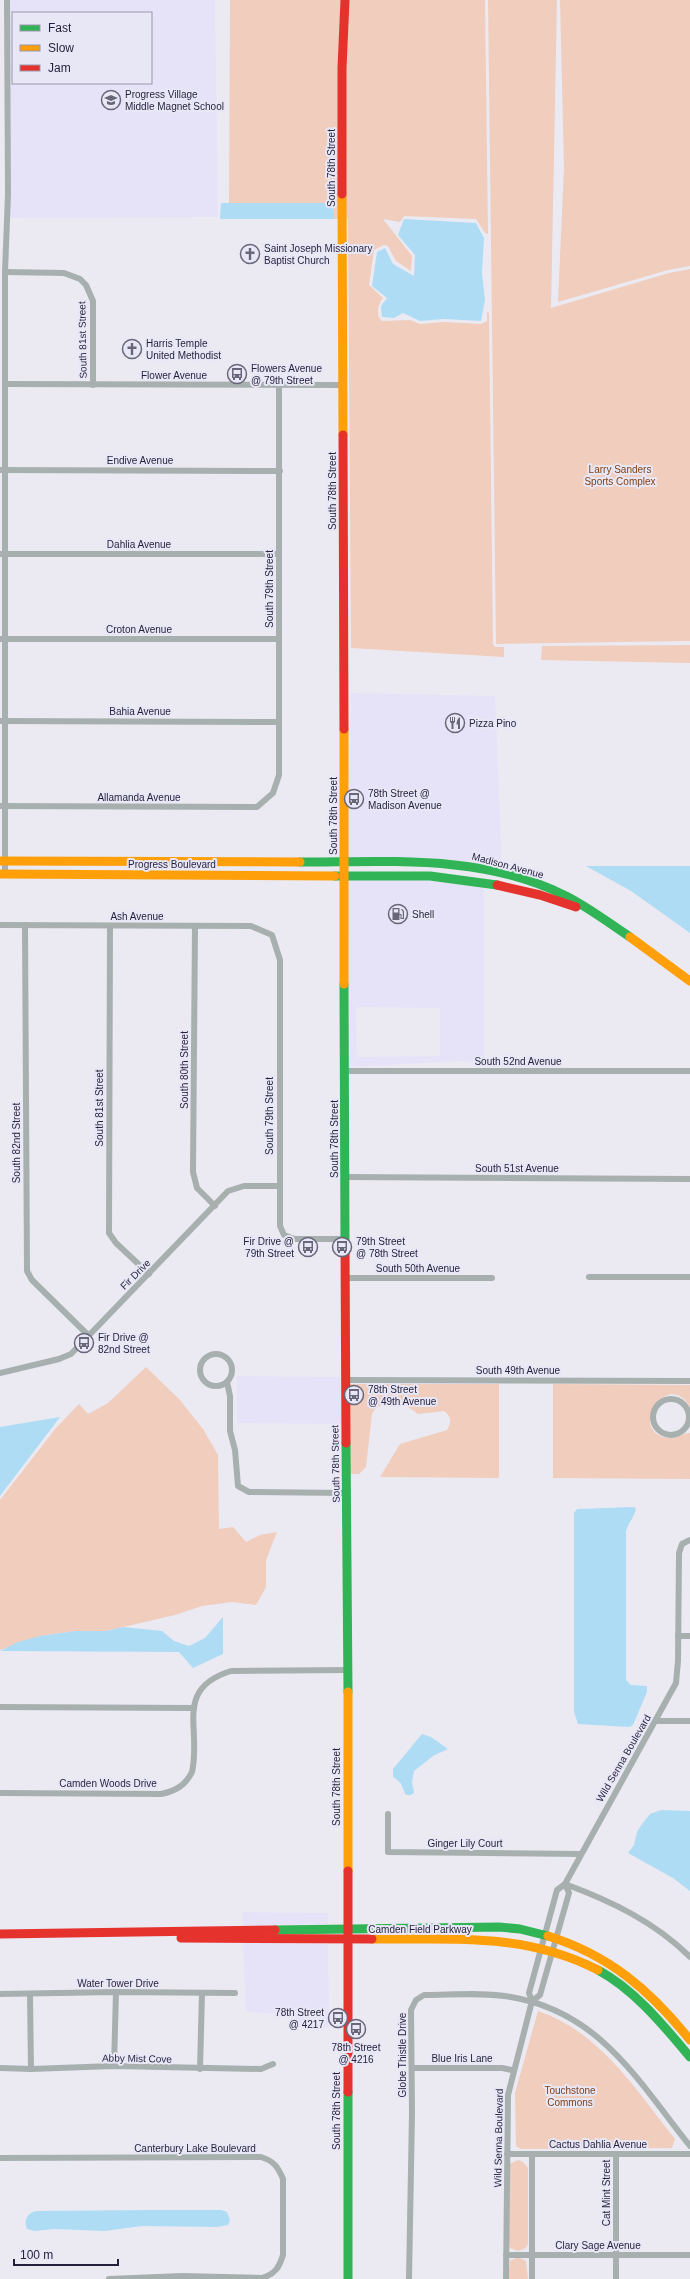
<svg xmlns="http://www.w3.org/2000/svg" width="690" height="2279" viewBox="0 0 690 2279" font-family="Helvetica,sans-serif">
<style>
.built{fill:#e6e3f9;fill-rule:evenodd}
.green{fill:#f0cdbd}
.water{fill:#afdcf5}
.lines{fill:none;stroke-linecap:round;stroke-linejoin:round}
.street{stroke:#a7b0af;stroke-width:6}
.fast{stroke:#30b455;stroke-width:9}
.slow{stroke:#ff9f0a;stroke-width:9}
.jam{stroke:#e5322d;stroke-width:9}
.labels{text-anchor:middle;stroke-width:4;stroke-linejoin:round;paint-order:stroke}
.poi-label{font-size:10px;fill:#241f3a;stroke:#e8e7f6;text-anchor:start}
.street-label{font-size:10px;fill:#241f3a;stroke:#e8e7f6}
.park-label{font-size:10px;fill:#814116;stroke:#e8e7f6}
</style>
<rect width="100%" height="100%" fill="#ebeaf2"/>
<!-- built -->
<g class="built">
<path d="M 4,0 L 215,0 L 218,217 L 7,218 ZM 13,13 L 151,13 L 151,83 L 13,83 Z"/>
<polygon points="351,693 495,696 502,869 447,859 347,858"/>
<path d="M 348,879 L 427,880 L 484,887 L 484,1062 L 459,1061 L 349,1067 ZM 358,1007 L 440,1008 L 440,1056 L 357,1057 L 356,1011 Z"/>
<polygon points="237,1376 341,1377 342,1424 237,1423"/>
<polygon points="242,1912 328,1913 328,1924 243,1927"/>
<polygon points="243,1943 328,1944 329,2027 312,2028 285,2014 246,2012"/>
</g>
<!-- green -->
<g class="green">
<polygon points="230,0 341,0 339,219 334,219 334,203 229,203"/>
<path d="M 348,0 L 485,0 L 488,234 L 485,233 L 476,219 L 404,216 L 400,222 L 383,219 L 412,256 L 411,271 L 396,261 L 388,246 L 384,245 L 374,250 L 369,285 L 383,298 C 378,304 375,315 382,321 L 410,320 L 420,324 L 444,322 L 481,324 L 487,321 L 487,312 L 489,313 L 493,644 L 495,647 L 504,647 L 504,657 L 351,648 L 348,219 L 346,219 L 345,68 Z"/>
<polygon points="488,0 557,0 551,308 669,273 690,269 690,641 496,644"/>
<polygon points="560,0 690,0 690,266 668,270 558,302 564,167"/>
<polygon points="690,645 690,663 541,660 542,646"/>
<polygon points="146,1367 179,1399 203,1429 218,1455 219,1529 233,1527 246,1542 260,1535 277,1532 266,1560 266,1587 256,1605 232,1602 202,1606 175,1615 106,1631 75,1631 40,1636 0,1650 0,1500 56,1428 79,1404 88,1414 108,1403"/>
<path d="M 349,1384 L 499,1384 L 499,1478 L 380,1477 L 400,1444 L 447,1430 C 452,1423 451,1415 444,1411 L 418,1414 L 401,1402 L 388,1401 L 375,1409 L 372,1414 L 366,1467 L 359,1474 L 350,1474 Z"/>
<path d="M 553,1384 L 690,1385 L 690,1407 C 667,1367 626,1433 669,1438 C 677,1439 683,1433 690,1433 L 690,1479 L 553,1478 Z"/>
<path d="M 538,2011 C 600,2032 636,2090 675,2139 L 672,2148 L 521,2149 L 516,2146 L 515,2093 Z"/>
<polygon points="518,2160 523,2162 528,2168 528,2244 526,2248 518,2251 510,2248 509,2244 509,2168 510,2164"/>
<polygon points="518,2257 526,2261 528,2279 508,2279 510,2261"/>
</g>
<!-- water -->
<g class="water">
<polygon points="221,203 334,203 334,219 220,219"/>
<polygon points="404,219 476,223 484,238 482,273 485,300 481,321 444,319 420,321 403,313 394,318 382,317 381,306 387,298 372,286 377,252 385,248 393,264 414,276 415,255 398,235"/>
<polygon points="586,866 690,866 690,933 631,891"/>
<polygon points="60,1417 0,1496 0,1427"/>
<path d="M 633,1507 L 636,1508 C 635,1517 628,1523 626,1531 L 626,1680 L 631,1685 L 647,1686 L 647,1692 L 633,1725 L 629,1727 L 578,1724 L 574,1712 L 574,1513 L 577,1509 Z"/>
<polygon points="223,1617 223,1654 193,1668 179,1652 0,1651 18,1642 40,1636 75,1631 106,1631 123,1627 162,1631 174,1641 189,1646 205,1638"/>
<path d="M 422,1734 L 431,1737 L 448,1749 L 450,1748 L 433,1756 L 414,1771 L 412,1782 L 414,1793 L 411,1795 L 406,1795 C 400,1784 404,1784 393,1777 L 393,1769 Z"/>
<polygon points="661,1810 690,1811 690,1891 673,1878 628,1853 634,1845 637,1832 642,1824 650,1814"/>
<path d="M 152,2210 L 221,2210 L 227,2212 L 230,2220 L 228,2225 L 217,2227 L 142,2226 L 105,2231 L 54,2229 L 35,2231 L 27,2229 C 23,2220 28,2212 37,2211 Z"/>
</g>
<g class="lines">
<!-- street -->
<g class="street">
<polyline points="5,272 64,273 80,279 86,285 93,301 93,385"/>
<polyline points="6,384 343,385"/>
<polyline points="0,470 280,471"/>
<polyline points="0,554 279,554"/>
<polyline points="0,639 279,639"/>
<polyline points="0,721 279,722"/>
<polyline points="0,806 257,807 273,793 279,775 279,385"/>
<polyline points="5,874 5,272 8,194 7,0"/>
<polyline points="0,925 251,926 272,935 280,960 280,1226 284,1235 295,1239 345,1239"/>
<polyline points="25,925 27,1271 32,1280 88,1335"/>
<polyline points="110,926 109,1233 116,1243 149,1274"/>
<polyline points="195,926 193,1172 197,1188 215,1206"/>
<polyline points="345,1071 690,1071"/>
<polyline points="345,1177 690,1179"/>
<polyline points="589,1277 690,1277"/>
<polyline points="345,1278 492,1278"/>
<circle cx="216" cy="1370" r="16"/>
<polyline points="0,1373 59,1359 71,1354 228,1191 244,1186 279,1186"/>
<polyline points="345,1380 690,1381"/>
<polyline points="227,1382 230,1396 230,1431 235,1450 238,1486 249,1492 346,1493"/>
<circle cx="671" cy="1417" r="18"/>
<polyline points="678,1636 690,1636"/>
<polyline points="0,1707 194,1708"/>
<polyline points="656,1721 690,1721"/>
<path d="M 0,1793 L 161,1794 C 175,1791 185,1786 192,1772 C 202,1729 173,1689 231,1671 L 348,1670"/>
<polyline points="388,1814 388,1852 581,1854"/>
<path d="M 565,1884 C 611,1901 655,1922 690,1957"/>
<polyline points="0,1994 116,1992 235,1993"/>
<polyline points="30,1994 31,2069"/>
<polyline points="532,2001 529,1993 557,1890 565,1884 676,1683 678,1661 679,1553 682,1544 690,1540"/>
<polyline points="114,2066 116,1992"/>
<polyline points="0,2068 31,2069 114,2066 261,2069 273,2064"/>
<polyline points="412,2068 502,2068 512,2070"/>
<polyline points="200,2069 202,1993"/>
<polyline points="507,2154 690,2154"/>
<path d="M 0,2158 L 261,2157 C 274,2161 278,2167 283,2179 L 283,2255 C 279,2268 275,2274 262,2278 L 182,2276 L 109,2279"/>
<polyline points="506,2255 690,2255"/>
<path d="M 409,2279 L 412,2113 L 411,2010 L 416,2000 L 424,1995 C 452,1995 483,1992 511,1997 C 600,2012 638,2081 690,2146"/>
<polyline points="506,2279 508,2095 532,2001 540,1995 569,1893 565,1884"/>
<polyline points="532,2279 532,2155"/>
<polyline points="616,2279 616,2154"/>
</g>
<!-- fast -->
<g class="fast">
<path d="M 300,862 C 389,862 485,854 566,896 C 588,907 609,923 630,937"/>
<polyline points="335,876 430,876 497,885"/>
<polyline points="344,984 345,1244"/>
<polyline points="346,1443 348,1692"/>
<polyline points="275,1930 499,1927 520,1929 548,1936"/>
<path d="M 598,1970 C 635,1990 664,2026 690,2057"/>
<polyline points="348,2092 348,2279"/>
</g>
<!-- slow -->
<g class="slow">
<polyline points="342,194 343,435"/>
<polyline points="344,729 344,984"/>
<polyline points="0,861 300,862"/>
<polyline points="0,874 335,876"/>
<polyline points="630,937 690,981"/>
<polyline points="348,1692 348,1871"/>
<path d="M 548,1936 C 609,1955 650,1990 690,2040"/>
<path d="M 372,1939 C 453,1940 524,1932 598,1970"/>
</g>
<!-- jam -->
<g class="jam">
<polyline points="342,194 342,68 345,0"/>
<polyline points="343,435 344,729"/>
<polyline points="497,885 540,895 576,907"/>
<polyline points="345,1244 346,1443"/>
<polyline points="348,1871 348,2092"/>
<polyline points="0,1934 275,1930"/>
<polyline points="181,1938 372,1939"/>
</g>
</g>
<!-- icons -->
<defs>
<g id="school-ring" transform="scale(1)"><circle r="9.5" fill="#e8e7f6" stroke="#6a667a" stroke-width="1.5"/><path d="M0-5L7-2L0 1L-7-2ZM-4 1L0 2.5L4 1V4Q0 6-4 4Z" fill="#6a667a"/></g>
<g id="church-ring" transform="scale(1)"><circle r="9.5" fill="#e8e7f6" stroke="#6a667a" stroke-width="1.5"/><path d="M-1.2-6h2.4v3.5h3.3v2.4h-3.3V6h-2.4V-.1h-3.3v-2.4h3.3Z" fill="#6a667a"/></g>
<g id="bus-ring" transform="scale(1)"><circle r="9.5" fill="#e8e7f6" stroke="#6a667a" stroke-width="1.5"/><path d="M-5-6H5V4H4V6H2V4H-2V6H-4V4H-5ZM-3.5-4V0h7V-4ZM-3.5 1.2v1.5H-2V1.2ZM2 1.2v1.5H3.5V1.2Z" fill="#6a667a"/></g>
<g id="restaurant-ring" transform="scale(1)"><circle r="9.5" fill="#e8e7f6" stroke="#6a667a" stroke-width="1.5"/><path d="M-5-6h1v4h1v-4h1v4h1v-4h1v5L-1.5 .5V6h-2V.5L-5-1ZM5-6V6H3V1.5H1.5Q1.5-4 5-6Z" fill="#6a667a"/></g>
<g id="fuel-ring" transform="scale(1)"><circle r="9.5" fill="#e8e7f6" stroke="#6a667a" stroke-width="1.5"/><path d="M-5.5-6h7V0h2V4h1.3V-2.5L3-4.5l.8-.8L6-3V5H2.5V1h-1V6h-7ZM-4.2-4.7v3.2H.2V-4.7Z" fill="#6a667a"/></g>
</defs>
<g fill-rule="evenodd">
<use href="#school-ring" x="111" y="100"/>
<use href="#church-ring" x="250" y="254"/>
<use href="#church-ring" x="132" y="349"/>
<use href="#bus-ring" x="237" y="374"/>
<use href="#restaurant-ring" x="455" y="723"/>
<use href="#bus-ring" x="354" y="799"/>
<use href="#fuel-ring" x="398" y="914"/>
<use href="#bus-ring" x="308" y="1247"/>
<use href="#bus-ring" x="342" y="1247"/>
<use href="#bus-ring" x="84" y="1343"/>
<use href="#bus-ring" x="354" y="1395"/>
<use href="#bus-ring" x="338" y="2018"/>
<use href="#bus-ring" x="356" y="2029"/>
</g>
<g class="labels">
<!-- poi labels -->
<g class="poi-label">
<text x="125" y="98">Progress Village<tspan x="125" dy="12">Middle Magnet School</tspan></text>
<text x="264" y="252">Saint Joseph Missionary<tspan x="264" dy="12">Baptist Church</tspan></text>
<text x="146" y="347">Harris Temple<tspan x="146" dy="12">United Methodist</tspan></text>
<text x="251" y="372">Flowers Avenue<tspan x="251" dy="12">@ 79th Street</tspan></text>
<text x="469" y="727">Pizza Pino</text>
<text x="368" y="797">78th Street @<tspan x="368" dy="12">Madison Avenue</tspan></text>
<text x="412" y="918">Shell</text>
<text x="294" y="1245" text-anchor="end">Fir Drive @<tspan x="294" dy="12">79th Street</tspan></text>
<text x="356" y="1245">79th Street<tspan x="356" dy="12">@ 78th Street</tspan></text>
<text x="98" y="1341">Fir Drive @<tspan x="98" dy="12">82nd Street</tspan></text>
<text x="368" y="1393">78th Street<tspan x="368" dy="12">@ 49th Avenue</tspan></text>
<text x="324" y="2016" text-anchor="end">78th Street<tspan x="324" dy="12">@ 4217</tspan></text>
<text x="356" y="2051" text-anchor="middle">78th Street<tspan x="356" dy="12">@ 4216</tspan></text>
</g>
<!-- street labels -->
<g class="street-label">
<text transform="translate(331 168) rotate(-90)" y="4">South 78th Street</text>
<text transform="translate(82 340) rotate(-91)" y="4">South 81st Street</text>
<text x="174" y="379">Flower Avenue</text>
<text x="140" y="464">Endive Avenue</text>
<text transform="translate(332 491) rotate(-90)" y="4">South 78th Street</text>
<text x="139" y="548">Dahlia Avenue</text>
<text transform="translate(269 589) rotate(-90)" y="4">South 79th Street</text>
<text x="139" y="633">Croton Avenue</text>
<text x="140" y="715">Bahia Avenue</text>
<text x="139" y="801">Allamanda Avenue</text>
<text transform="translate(333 816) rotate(-90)" y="4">South 78th Street</text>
<text x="172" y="868">Progress Boulevard</text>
<text transform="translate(508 865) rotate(15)" y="4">Madison Avenue</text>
<text x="137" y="920">Ash Avenue</text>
<text x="518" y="1065">South 52nd Avenue</text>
<text transform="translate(184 1070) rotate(-90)" y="4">South 80th Street</text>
<text transform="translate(99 1108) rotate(-90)" y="4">South 81st Street</text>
<text transform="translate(269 1116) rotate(-90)" y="4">South 79th Street</text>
<text transform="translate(334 1139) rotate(-90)" y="4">South 78th Street</text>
<text transform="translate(16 1143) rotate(-90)" y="4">South 82nd Street</text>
<text x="517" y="1172">South 51st Avenue</text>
<text x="418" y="1272">South 50th Avenue</text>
<text transform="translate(135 1274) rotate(-45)" y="4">Fir Drive</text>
<text x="518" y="1374">South 49th Avenue</text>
<text transform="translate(335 1464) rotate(-91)" y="4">South 78th Street</text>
<text transform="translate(623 1758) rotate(-60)" y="4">Wild Senna Boulevard</text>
<text x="108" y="1787">Camden Woods Drive</text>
<text transform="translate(336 1787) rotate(-90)" y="4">South 78th Street</text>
<text x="465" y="1847">Ginger Lily Court</text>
<text x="420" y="1933">Camden Field Parkway</text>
<text x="118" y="1987">Water Tower Drive</text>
<text transform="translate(402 2055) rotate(-90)" y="4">Globe Thistle Drive</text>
<text transform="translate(137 2058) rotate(1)" y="4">Abby Mist Cove</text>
<text x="462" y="2062">Blue Iris Lane</text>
<text transform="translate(336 2111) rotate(-90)" y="4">South 78th Street</text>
<text transform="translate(498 2138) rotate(-89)" y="4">Wild Senna Boulevard</text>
<text x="598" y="2148">Cactus Dahlia Avenue</text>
<text x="195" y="2152">Canterbury Lake Boulevard</text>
<text transform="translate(606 2193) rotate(-90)" y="4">Cat Mint Street</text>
<text x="598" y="2249">Clary Sage Avenue</text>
</g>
<!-- park labels -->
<g class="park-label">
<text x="620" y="473">Larry Sanders<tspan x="620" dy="12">Sports Complex</tspan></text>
<text x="570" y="2094">Touchstone<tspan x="570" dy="12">Commons</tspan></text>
</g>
</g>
<!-- legend -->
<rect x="12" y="12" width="140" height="72" fill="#e8e7f6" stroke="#9a97ab"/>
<rect x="20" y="25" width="20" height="6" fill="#30b455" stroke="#9a97ab"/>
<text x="48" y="32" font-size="12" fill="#241f3a">Fast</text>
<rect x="20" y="45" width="20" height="6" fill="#ff9f0a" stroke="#9a97ab"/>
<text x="48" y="52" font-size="12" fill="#241f3a">Slow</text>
<rect x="20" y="65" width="20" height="6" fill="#e5322d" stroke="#9a97ab"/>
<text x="48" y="72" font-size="12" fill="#241f3a">Jam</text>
<!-- scale -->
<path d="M14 2259v6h104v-6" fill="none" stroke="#241f3a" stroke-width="2"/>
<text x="20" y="2259" font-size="12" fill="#241f3a" stroke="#e8e7f6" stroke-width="3" paint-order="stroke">100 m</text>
</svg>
